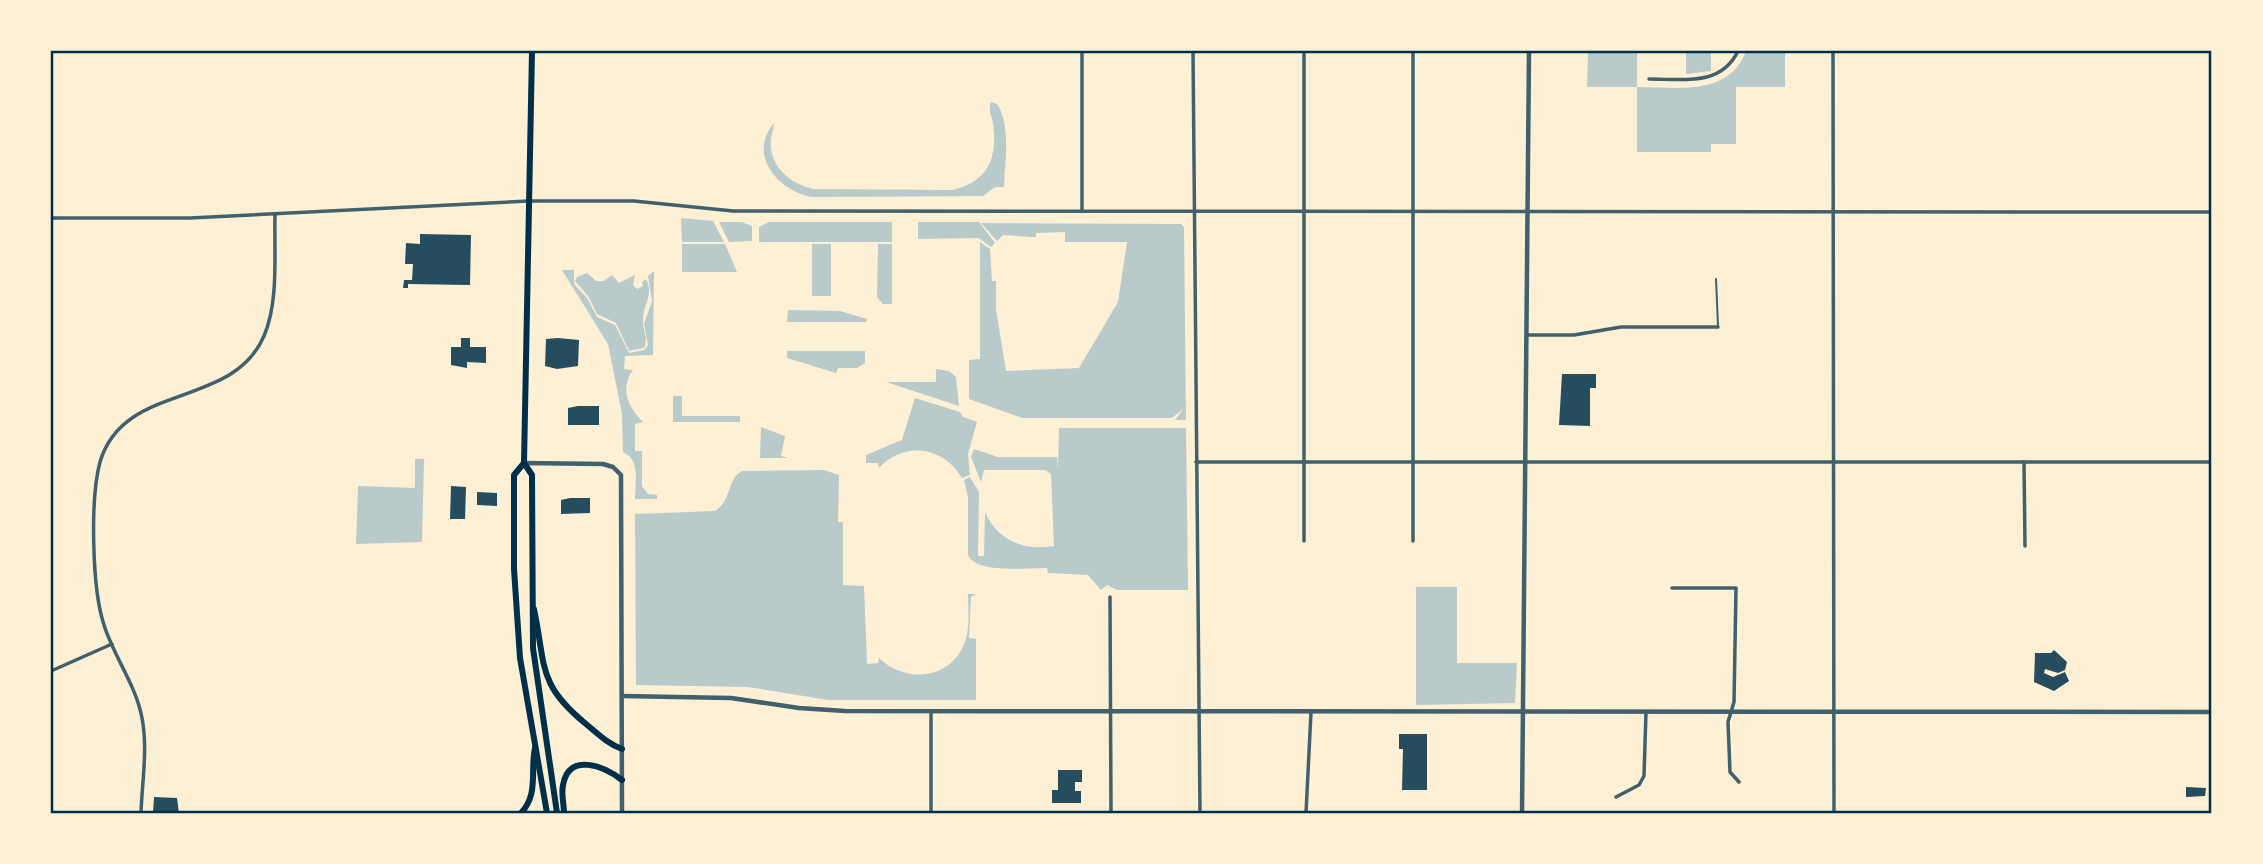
<svg xmlns="http://www.w3.org/2000/svg" width="2263" height="864" viewBox="0 0 2263 864" font-family="Roboto,sans-serif">
<style>
.green{fill:#b9caca}
.building{fill:#264d5e}
.lines{fill:none;stroke-linecap:round;stroke-linejoin:round}
.service{stroke:#3f606c;stroke-width:2}
.minor{stroke:#3f606c;stroke-width:3.5}
.tertiary{stroke:#3f606c;stroke-width:4.5}
.primary{stroke:#003049;stroke-width:6}
.neatline{fill:none;stroke:#003049;stroke-width:2.5}
</style>
<rect width="100%" height="100%" fill="#fdf0d5"/>
<!-- green -->
<g class="green">
<path d="M 1588,51 L 1637,51 L 1637,87 C 1677,87 1729,97 1746,51 L 1785,51 L 1785,87 L 1736,87 L 1736,144 L 1711,144 L 1711,152 L 1637,152 L 1637,87 L 1587,87 Z"/>
<polygon points="1686,51 1711,51 1711,71 1686,74"/>
<path d="M 991,102 L 997,104 C 1011,125 1005,162 1004,187 L 995,187 L 983,196 L 812,197 C 778,191 747,155 774,123 C 774,127 772,132 771,138 C 768,166 789,183 813,189 L 952,190 C 988,182 998,158 993,123 C 991,115 988,110 991,102 Z"/>
<polygon points="681,218 713,221 724,242 682,242"/>
<polygon points="719,222 742,222 752,226 752,241 729,242"/>
<polygon points="769,222 892,222 892,242 759,242 759,227"/>
<polygon points="918,222 979,222 995,243 991,247 979,238 918,239"/>
<polygon points="981,223 1181,224 1184,227 1186,420 1175,420 1184,408 1172,418 1022,418 969,399 969,360 980,359 980,242 990,249 992,281 996,281 996,309 1006,371 1079,368 1118,302 1127,242 1065,242 1065,232 1036,233 1036,237 1032,237 1003,235 997,241"/>
<polygon points="682,244 725,244 737,272 682,272"/>
<rect x="812" y="244" width="19" height="52"/>
<polygon points="878,244 892,244 892,304 883,304 877,297"/>
<path d="M 562,270 L 574,270 L 574,284 L 587,298 L 597,317 L 615,325 L 629,353 L 644,350 L 648,345 L 644,324 L 652,301 L 648,276 L 654,271 L 653,355 L 625,356 L 624,369 L 633,370 C 619,389 629,408 643,422 L 635,424 L 635,451 L 642,451 L 642,486 L 648,494 L 657,495 L 657,499 L 635,499 C 635,482 641,460 623,452 L 622,414 L 608,344 Z"/>
<path d="M 587,273 L 596,281 L 604,281 L 612,275 L 619,283 L 635,275 L 633,285 L 637,289 L 643,286 L 642,282 L 646,279 C 654,295 644,303 643,319 C 642,330 649,338 644,348 L 629,351 L 616,323 L 597,314 L 588,296 L 575,281 L 577,277 Z"/>
<polygon points="788,310 840,311 867,319 866,322 787,322"/>
<polygon points="787,351 865,351 865,363 857,368 838,368 836,373 787,358"/>
<polygon points="936,369 949,371 956,377 959,406 886,382 936,382"/>
<polygon points="673,396 682,396 682,416 740,416 740,422 673,422"/>
<path d="M 915,398 L 960,412 L 963,417 L 977,422 L 968,454 L 970,475 L 962,478 C 943,446 904,441 879,468 L 878,463 L 866,463 L 866,455 L 902,440 Z"/>
<polygon points="761,427 785,436 781,456 788,458 760,458"/>
<path d="M 1059,428 L 1186,428 L 1188,590 L 1117,590 L 1107,585 L 1101,590 L 1088,575 L 1048,573 L 1047,568 C 1027,568 976,574 968,555 L 968,497 L 964,480 L 970,477 L 979,492 L 978,556 L 984,556 L 985,512 C 998,541 1024,551 1054,546 L 1051,474 L 1045,470 L 984,470 L 981,482 L 971,457 L 974,449 L 998,457 L 1057,457 L 1058,469 Z"/>
<polygon points="415,459 424,459 422,542 356,544 358,486 415,488"/>
<path d="M 824,470 L 839,475 L 838,522 L 843,522 L 843,585 L 864,586 L 867,664 L 878,663 L 879,658 C 907,685 955,679 966,638 C 970,625 968,609 968,594 L 976,594 L 971,597 L 969,638 L 976,639 L 976,700 L 828,700 L 748,687 L 636,685 L 635,514 L 715,511 C 733,499 726,480 742,471 Z"/>
<polygon points="1416,587 1457,587 1457,663 1517,663 1515,703 1416,705"/>
</g>
<!-- building -->
<g class="building">
<polygon points="420,234 471,235 470,285 408,284 408,288 403,288 404,280 412,280 413,264 405,264 406,243 420,244"/>
<polygon points="461,338 470,338 470,347 486,347 486,363 467,362 467,368 451,365 451,347 461,347"/>
<polygon points="558,338 579,340 578,366 557,369 545,366 546,339"/>
<polygon points="1562,374 1596,374 1596,388 1590,388 1590,426 1559,425"/>
<polygon points="578,406 599,406 599,425 568,425 568,408"/>
<polygon points="451,486 466,487 465,519 450,519"/>
<polygon points="477,492 497,493 497,506 477,505"/>
<polygon points="570,498 590,498 590,513 561,514 561,500"/>
<polygon points="2054,650 2067,662 2065,670 2058,673 2045,669 2044,673 2053,677 2065,672 2069,681 2054,691 2034,682 2035,653 2051,653"/>
<polygon points="1399,734 1427,734 1427,790 1402,790 1403,749 1399,749"/>
<polygon points="1058,770 1082,770 1082,782 1075,782 1075,791 1081,791 1081,803 1052,803 1052,790 1058,790"/>
<polygon points="2186,787 2206,788 2205,796 2186,797"/>
<polygon points="154,797 177,798 179,813 153,813"/>
</g>
<g class="lines">
<!-- service -->
<polyline class="service" points="1716,279 1718,326"/>
<!-- minor -->
<g class="minor">
<polyline points="1082,51 1082,211"/>
<polyline points="1193,51 1200,813"/>
<polyline points="1833,51 1834,813"/>
<path d="M 1649,79 C 1682,79 1721,87 1738,51"/>
<polyline points="51,218 190,218 529,201 634,201 733,211 2212,212"/>
<polyline points="1527,335 1574,335 1621,327 1718,327"/>
<polyline points="1196,462 2212,462"/>
<polyline points="2024,462 2025,546"/>
<polyline points="1304,541 1304,51"/>
<polyline points="1413,541 1413,51"/>
<polyline points="1672,588 1736,588 1734,702 1728,722 1730,772 1739,782"/>
<polyline points="1110,597 1111,813"/>
<polyline points="51,671 112,644"/>
<polyline points="931,711 931,813"/>
<polyline points="1616,797 1639,785 1644,776 1646,712"/>
<path d="M 141,813 C 142,782 148,749 142,718 C 136,685 114,657 104,625 C 92,589 90,499 100,462 C 124,381 232,410 264,336 C 279,301 274,253 275,215"/>
<polyline points="1036,813 1111,813"/>
<polyline points="1306,813 1311,712"/>
</g>
<!-- tertiary -->
<g class="tertiary">
<polyline points="524,463 603,464 613,467 621,475 622,813"/>
<polyline points="622,696 731,698 799,708 845,711 2212,712"/>
<polyline points="1522,813 1529,51"/>
</g>
<!-- primary -->
<g class="primary">
<polyline points="532,51 524,463 532,475 533,648 557,813"/>
<polyline points="524,463 514,475 514,569 520,658 547,813"/>
<path d="M 534,609 C 546,666 537,684 586,724 C 598,734 608,744 622,749"/>
<path d="M 521,813 C 539,794 530,771 535,748"/>
<path d="M 564,813 C 564,804 561,794 563,785 C 569,751 605,767 622,780"/>
</g>
</g>
<!-- border -->
<rect width="2263" height="864" fill="none" stroke="#fdf0d5" stroke-width="105"/>
<rect x="52" y="52" width="2158" height="760" class="neatline"/>
</svg>
